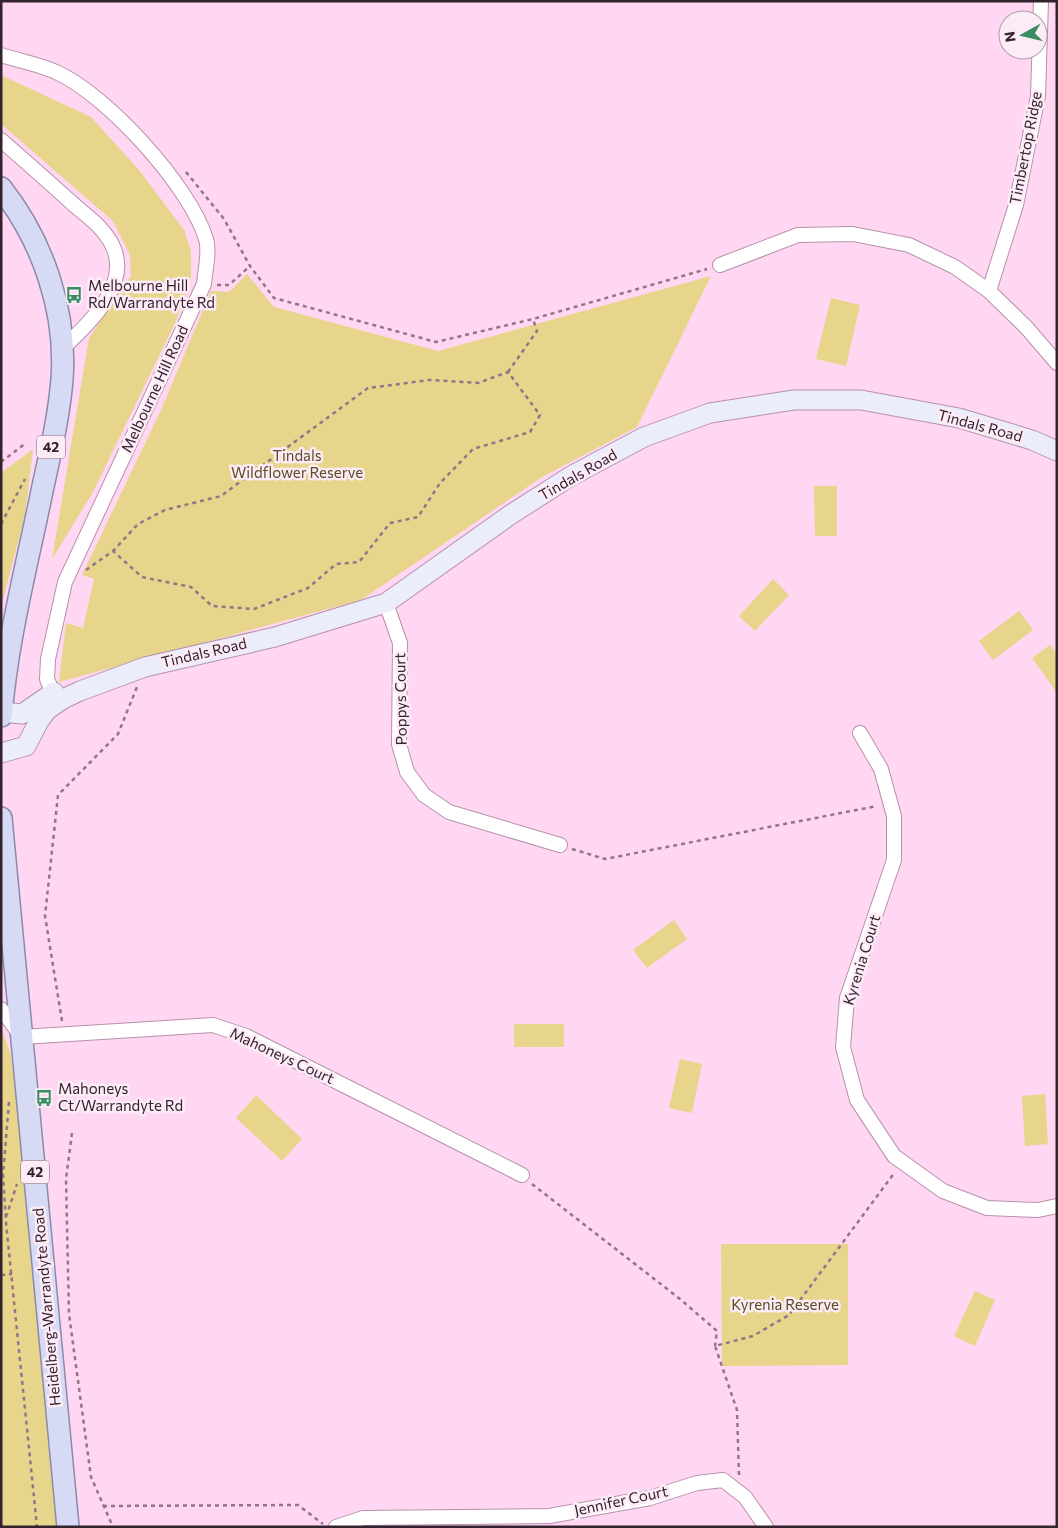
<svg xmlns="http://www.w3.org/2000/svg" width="1058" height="1528" viewBox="0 0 1058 1528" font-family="Commissioner,sans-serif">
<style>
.green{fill:#e6d58a}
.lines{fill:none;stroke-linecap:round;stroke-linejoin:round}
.street-casing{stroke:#b791ac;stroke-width:16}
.secondary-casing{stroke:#b791ac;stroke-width:21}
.primary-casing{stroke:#8b8aab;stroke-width:24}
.path{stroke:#917689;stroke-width:2.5;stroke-dasharray:4 4;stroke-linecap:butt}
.street{stroke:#fff;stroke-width:14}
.secondary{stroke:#ebedfa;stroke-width:19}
.primary{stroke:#d6daf5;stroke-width:21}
.labels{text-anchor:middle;stroke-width:5;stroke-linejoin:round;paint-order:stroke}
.shield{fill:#fdecf7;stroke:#6f5f6a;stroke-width:1}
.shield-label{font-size:14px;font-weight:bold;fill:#32232e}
.street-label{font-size:15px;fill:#32232e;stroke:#fdecf7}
.poi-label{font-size:15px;fill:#32232e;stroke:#fdecf7;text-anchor:start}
.park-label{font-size:15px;fill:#584e21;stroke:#fdecf7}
</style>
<rect width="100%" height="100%" fill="#ffd7f2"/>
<!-- green -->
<g class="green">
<polygon points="1,75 91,117 139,170 184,230 191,251 191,277 176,321 92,494 52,559 89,338 131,276 130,255 113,221 1,124"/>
<polygon points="247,274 274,307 438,351 711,276 637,427 542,477 361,600 59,682 66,623 83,628 94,579 82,575 161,410 211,291 229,292"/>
<polygon points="831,298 860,305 846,366 816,359"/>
<polygon points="33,449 25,515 1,607 1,473"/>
<polygon points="814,486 837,486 837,536 815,536"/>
<polygon points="773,579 789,595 755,631 739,616"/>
<polygon points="1019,611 1033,630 993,660 979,641"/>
<polygon points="1050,645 1057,654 1057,693 1032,658"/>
<polygon points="674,920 687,939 647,968 633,950"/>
<rect x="514" y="1024" width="50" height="23"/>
<polygon points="1,1027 10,1052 22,1127 58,1527 1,1527"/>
<polygon points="680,1059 702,1064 692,1113 669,1108"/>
<polygon points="1045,1094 1048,1144 1025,1146 1022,1096"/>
<polygon points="256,1095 302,1139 282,1161 236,1118"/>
<polygon points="721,1244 848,1244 848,1365 722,1366"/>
<polygon points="975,1291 995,1300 975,1346 954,1336"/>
</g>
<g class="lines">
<!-- street casing -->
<g class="street-casing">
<g id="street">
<path d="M 1,55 C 19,61 39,64 56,72 C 106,94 190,186 206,239 C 210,251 205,271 204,284 L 65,582 L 48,659 L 47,679 L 53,693"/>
<path d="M 1,140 C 25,161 49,182 72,203 C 85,215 101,225 110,241 C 135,282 89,323 62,349"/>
<polyline points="720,265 798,235 853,234 909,245 955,267 989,291 1026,327 1057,363"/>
<polyline points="989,291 1016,205 1038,96 1041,1"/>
<polyline points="386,603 400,643 399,744 407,772 424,795 449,812 560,845"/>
<polyline points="860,733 881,769 894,816 894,860 847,998 843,1047 857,1100 894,1156 943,1191 987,1208 1038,1210 1057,1206"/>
<polyline points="1,1009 22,1037 213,1025 246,1036 522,1175"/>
<polyline points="336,1527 363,1518 549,1516 650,1498 697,1483 723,1480 745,1497 766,1527"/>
</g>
</g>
<!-- secondary casing -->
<g class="secondary-casing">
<g id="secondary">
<polyline points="1,712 22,714 54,692"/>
<polyline points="1,753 26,746 39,721 47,710 63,699 80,691 145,667 275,637 386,603 510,515 571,476 644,437 710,413 794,400 861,400 959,418 1032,440 1057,451"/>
</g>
</g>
<!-- primary casing -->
<g class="primary-casing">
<g id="primary">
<path d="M 1,188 C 43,241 67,312 62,379 C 59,417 50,454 42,491 C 27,565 7,640 1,716"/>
<polyline points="1,818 68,1527"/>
</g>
</g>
<!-- path -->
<g class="path">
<polyline points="186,172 224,219 250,266 274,298 436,342 533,319 707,269"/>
<polyline points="217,285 229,285 250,266"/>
<polyline points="508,372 537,331 533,319"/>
<polyline points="1,462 26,443"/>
<polyline points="1,524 25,479"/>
<polyline points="86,570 113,551 142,577 191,587 212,606 254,609 308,588 336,564 359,562 390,523 418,517 440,483 473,449 530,432 540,415 508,372 478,383 430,380 368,388 221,496 165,510 138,524 113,551"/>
<polyline points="572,849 605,859 877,806"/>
<polyline points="62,1021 45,916 58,795 118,734 137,687"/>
<polyline points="9,1102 3,1174 6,1223 37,1527"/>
<polyline points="72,1133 66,1179 69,1314 91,1477 113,1527"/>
<polyline points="532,1184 680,1299 717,1331 715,1346"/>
<polyline points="6,1217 17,1184"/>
<polyline points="1,1275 12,1274"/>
<polyline points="739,1475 737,1410 715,1346 753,1336 789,1315 895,1172"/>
<polyline points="103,1506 298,1505 323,1524"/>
</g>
<!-- street -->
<use href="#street" class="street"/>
<!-- secondary -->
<use href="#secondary" class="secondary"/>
<!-- primary -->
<use href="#primary" class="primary"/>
</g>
<!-- icons -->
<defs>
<g id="bus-bare" transform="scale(1.35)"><path d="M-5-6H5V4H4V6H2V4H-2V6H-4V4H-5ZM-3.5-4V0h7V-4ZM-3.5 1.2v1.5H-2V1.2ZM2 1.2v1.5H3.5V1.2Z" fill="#398e61" stroke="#fdecf7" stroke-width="2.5" paint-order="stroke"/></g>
</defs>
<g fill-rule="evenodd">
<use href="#bus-bare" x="74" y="295"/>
<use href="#bus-bare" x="44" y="1098"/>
</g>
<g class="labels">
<!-- shield labels -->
<g class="shield">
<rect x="37" y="435.5" width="28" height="23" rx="4"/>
<rect x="21" y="1160.5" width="28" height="23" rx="4"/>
</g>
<g class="shield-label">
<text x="51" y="452">42</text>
<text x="35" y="1177">42</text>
</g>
<!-- street labels -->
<g class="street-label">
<text transform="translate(1026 148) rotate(-79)" y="5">Timbertop Ridge</text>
<text transform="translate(155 389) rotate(-65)" y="5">Melbourne Hill Road</text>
<text transform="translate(980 426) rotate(15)" y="5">Tindals Road</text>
<text transform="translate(578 475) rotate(-30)" y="5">Tindals Road</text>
<text transform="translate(204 653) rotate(-13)" y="5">Tindals Road</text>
<text transform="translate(401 699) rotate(-91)" y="5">Poppys Court</text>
<text transform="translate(862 960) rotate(-73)" y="5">Kyrenia Court</text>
<text transform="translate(282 1056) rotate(25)" y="5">Mahoneys Court</text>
<text transform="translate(47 1307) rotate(-95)" y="5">Heidelberg-Warrandyte Road</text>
<text transform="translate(621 1501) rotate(-12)" y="5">Jennifer Court</text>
</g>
<!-- poi labels -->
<g class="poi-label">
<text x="88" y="291">Melbourne Hill<tspan x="88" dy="17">Rd/Warrandyte Rd</tspan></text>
<text x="58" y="1094">Mahoneys<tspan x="58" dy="17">Ct/Warrandyte Rd</tspan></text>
</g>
<!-- park labels -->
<g class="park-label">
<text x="297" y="461">Tindals<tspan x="297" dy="17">Wildflower Reserve</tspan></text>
<text x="785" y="1310">Kyrenia Reserve</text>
</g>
</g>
<!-- border -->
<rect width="1058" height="1528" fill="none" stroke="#32232e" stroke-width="5"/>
<!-- north arrow -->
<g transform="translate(1023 35) rotate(262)"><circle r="24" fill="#fdecf7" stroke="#ac9ca7"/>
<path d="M0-4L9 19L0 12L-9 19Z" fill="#398e61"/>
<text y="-8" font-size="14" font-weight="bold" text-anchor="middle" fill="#32232e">N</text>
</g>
</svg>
